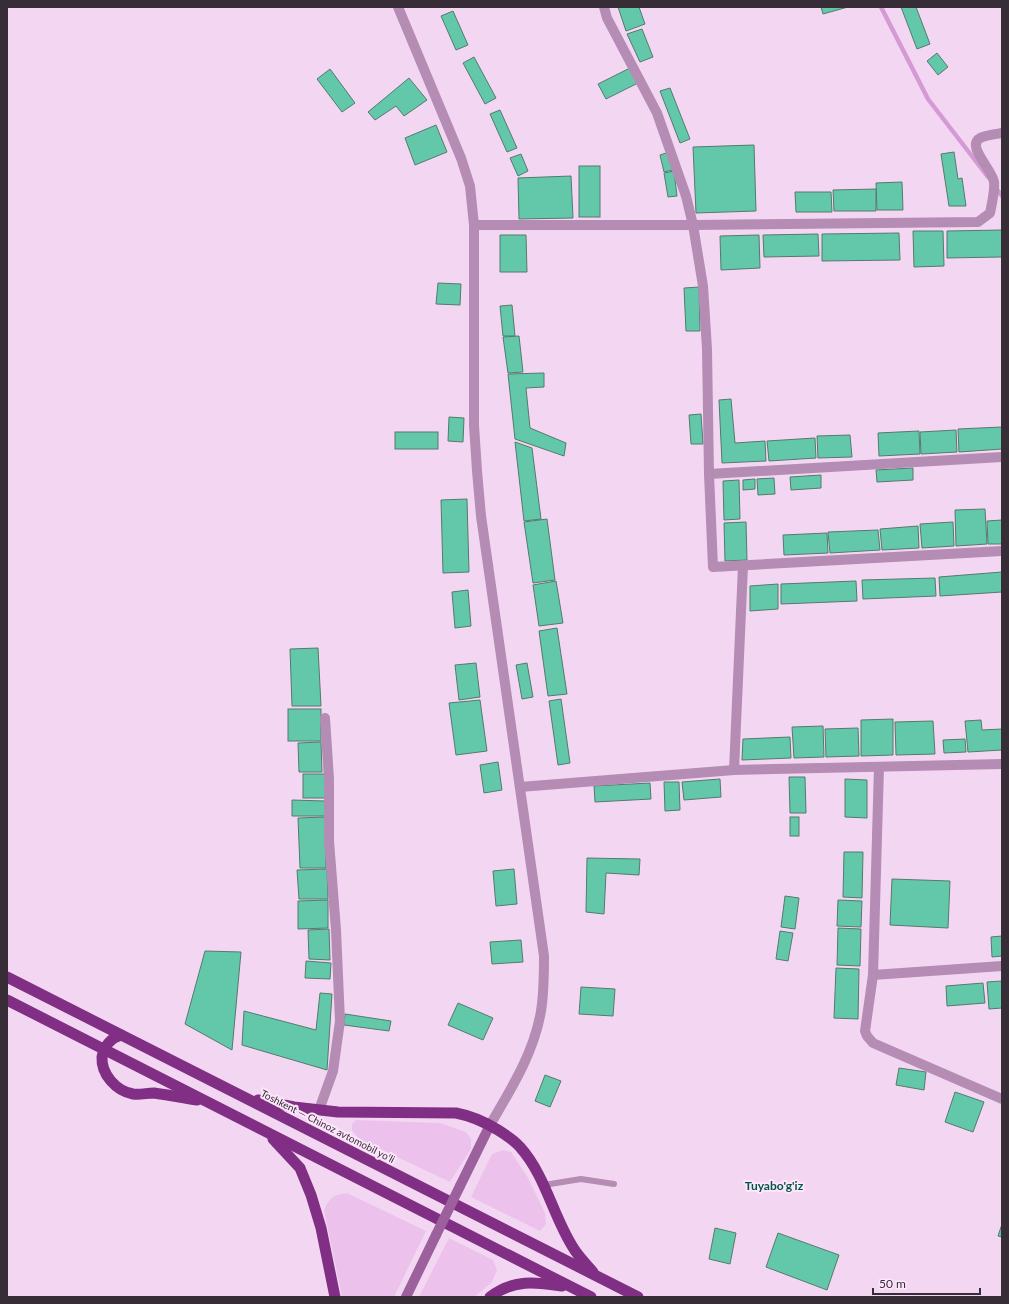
<svg xmlns="http://www.w3.org/2000/svg" width="1009" height="1304" viewBox="0 0 1009 1304" font-family="Lato,sans-serif">
<style>
.grass{fill:#ecc2ec}
.lines{fill:none;stroke-linecap:round;stroke-linejoin:round}
.stream{stroke:#d59ad6;stroke-width:4.5}
.building{fill:#63c8a9;stroke:#547a6d}
.service{stroke:#b48cb4;stroke-width:6}
.minor{stroke:#b48cb4;stroke-width:10}
.secondary{stroke:#9c619d;stroke-width:10}
.trunk{stroke:#812f84;stroke-width:11}
.secondary-bridge{stroke:#9c619d;stroke-width:10}
.labels{text-anchor:middle;stroke-width:4;stroke-linejoin:round;paint-order:stroke}
.street-label{font-size:10px;fill:#372d37;stroke:#fde6fc}
.quarter-label{font-size:12px;font-weight:bold;fill:#005642;stroke:#fde6fc}
</style>
<rect width="100%" height="100%" fill="#f3d7f2"/>
<!-- grass -->
<g class="grass">
<polygon points="356,1120 440,1123 466,1132 471,1139 471,1149 450,1182 359,1139 352,1130 352,1124"/>
<polygon points="503,1150 511,1152 527,1176 545,1213 546,1224 540,1231 471,1197 492,1154"/>
<path d="M 347,1193 L 426,1231 L 394,1297 L 342,1297 L 324,1210 C 330,1197 333,1195 347,1193 Z"/>
<polygon points="449,1238 493,1260 497,1270 492,1282 474,1297 419,1297"/>
</g>
<g class="lines">
<!-- stream -->
<g class="stream">
<polyline points="881,7 928,99 988,177"/>
<polyline points="996,188 1002,196"/>
</g>
</g>
<!-- building -->
<g class="building">
<polygon points="618,7 639,7 645,24 626,31"/>
<polygon points="821,7 848,7 823,14"/>
<polygon points="901,7 916,7 930,44 917,49"/>
<polygon points="453,11 468,45 456,50 441,16"/>
<polygon points="642,29 653,57 640,62 627,34"/>
<polygon points="937,53 948,67 938,75 927,61"/>
<polygon points="474,57 496,98 485,104 463,63"/>
<polygon points="630,68 638,83 606,99 598,84"/>
<polygon points="330,69 355,103 342,112 317,79"/>
<polygon points="409,78 427,100 404,116 396,106 375,120 368,112"/>
<polygon points="670,88 690,139 680,143 660,91"/>
<polygon points="500,110 517,148 507,152 490,114"/>
<polygon points="436,125 447,152 415,165 405,138"/>
<polygon points="754,145 756,211 696,213 693,147"/>
<polygon points="669,152 673,170 664,172 660,155"/>
<polygon points="954,152 958,179 962,178 966,206 949,206 941,154"/>
<polygon points="521,154 528,171 518,176 510,158"/>
<rect x="579" y="166" width="21" height="51"/>
<polygon points="674,171 677,196 668,197 664,173"/>
<polygon points="571,176 573,218 519,219 518,178"/>
<polygon points="902,182 903,210 877,210 876,183"/>
<polygon points="876,189 876,211 834,211 833,190"/>
<polygon points="795,192 831,192 832,212 796,212"/>
<polygon points="1002,230 1002,257 947,258 947,231"/>
<polygon points="913,231 943,231 944,266 914,267"/>
<polygon points="899,233 900,260 822,261 822,234"/>
<polygon points="818,234 819,256 764,257 763,235"/>
<polygon points="500,235 526,235 527,272 500,272"/>
<polygon points="759,235 760,268 721,270 720,236"/>
<polygon points="438,283 461,284 460,305 436,304"/>
<polygon points="699,287 700,331 686,331 684,288"/>
<polygon points="512,305 515,336 503,336 500,306"/>
<polygon points="519,336 523,372 508,373 503,337"/>
<polygon points="544,373 544,387 526,388 530,428 566,443 564,456 515,439 508,374"/>
<polygon points="731,399 735,443 765,441 766,461 722,463 719,400"/>
<polygon points="701,414 703,444 691,444 689,415"/>
<polygon points="449,417 464,418 463,442 448,441"/>
<polygon points="1002,427 1002,449 959,452 958,429"/>
<polygon points="956,430 957,452 921,454 920,432"/>
<polygon points="919,431 920,454 879,456 878,433"/>
<rect x="395" y="432" width="43" height="17"/>
<polygon points="850,435 852,457 818,458 817,436"/>
<polygon points="815,438 816,458 769,461 767,441"/>
<polygon points="515,442 532,448 541,519 524,521"/>
<polygon points="913,468 913,480 877,482 876,470"/>
<polygon points="821,475 821,488 791,490 790,477"/>
<polygon points="774,478 775,494 758,495 757,479"/>
<polygon points="755,479 755,489 743,490 743,480"/>
<polygon points="739,480 740,519 724,520 723,481"/>
<polygon points="467,499 469,572 443,573 441,500"/>
<polygon points="985,509 987,544 956,546 955,510"/>
<polygon points="547,519 555,580 533,583 524,522"/>
<polygon points="1002,520 1002,544 988,544 987,521"/>
<polygon points="746,522 747,560 725,561 724,523"/>
<polygon points="953,522 954,546 922,548 920,524"/>
<polygon points="918,526 919,548 882,550 880,529"/>
<polygon points="878,530 880,550 830,553 828,532"/>
<polygon points="827,533 828,553 784,555 783,535"/>
<polygon points="1002,572 1002,592 940,596 939,577"/>
<polygon points="935,578 936,596 863,599 862,580"/>
<polygon points="556,581 563,623 539,626 533,585"/>
<polygon points="856,581 857,601 781,604 781,584"/>
<polygon points="778,584 778,609 750,611 750,586"/>
<polygon points="468,590 471,626 455,628 452,592"/>
<polygon points="557,628 567,694 548,696 539,631"/>
<polygon points="318,648 321,706 292,706 290,649"/>
<polygon points="476,663 480,697 459,700 455,665"/>
<polygon points="527,663 533,697 522,699 516,665"/>
<polygon points="561,699 570,763 558,765 549,701"/>
<polygon points="480,700 487,751 456,755 449,703"/>
<rect x="288" y="709" width="33" height="32"/>
<polygon points="893,719 893,755 861,756 861,720"/>
<polygon points="981,720 982,730 1002,729 1002,750 968,752 965,721"/>
<polygon points="933,721 935,754 896,755 895,722"/>
<polygon points="823,726 824,757 794,758 792,727"/>
<polygon points="858,728 859,756 826,757 825,729"/>
<polygon points="790,737 791,758 742,760 743,739"/>
<polygon points="965,739 966,752 944,753 943,740"/>
<polygon points="321,742 322,772 299,772 298,743"/>
<polygon points="498,762 502,790 484,793 480,765"/>
<rect x="303" y="774" width="22" height="24"/>
<polygon points="789,777 805,777 806,813 790,813"/>
<polygon points="720,779 721,797 684,800 682,782"/>
<polygon points="845,779 867,780 867,818 845,817"/>
<polygon points="664,782 679,782 680,810 665,811"/>
<polygon points="650,783 651,799 595,802 594,786"/>
<polygon points="292,800 325,801 325,816 292,816"/>
<polygon points="325,817 326,868 300,868 298,818"/>
<rect x="790" y="817" width="9" height="19"/>
<polygon points="844,852 863,852 862,898 843,897"/>
<polygon points="587,858 640,859 639,875 606,873 604,914 586,912"/>
<polygon points="327,869 328,899 299,899 297,870"/>
<polygon points="514,869 517,904 496,906 493,871"/>
<polygon points="892,879 950,881 948,928 890,925"/>
<polygon points="785,896 799,898 795,929 781,927"/>
<polygon points="328,900 328,928 298,929 298,901"/>
<polygon points="838,900 862,901 861,927 837,926"/>
<polygon points="838,928 861,929 860,966 837,965"/>
<polygon points="329,929 330,960 309,959 308,930"/>
<polygon points="780,931 793,933 788,961 776,959"/>
<polygon points="1002,936 1002,956 992,957 991,937"/>
<polygon points="521,940 523,962 492,964 490,942"/>
<polygon points="205,951 241,952 232,1050 185,1024"/>
<polygon points="306,961 331,963 330,979 305,978"/>
<polygon points="836,968 859,969 858,1019 834,1018"/>
<polygon points="1002,981 1002,1008 989,1009 987,982"/>
<polygon points="983,983 985,1003 947,1006 946,986"/>
<polygon points="581,987 615,989 613,1016 579,1014"/>
<polygon points="320,993 332,994 327,1070 242,1045 244,1011 316,1030"/>
<polygon points="458,1003 493,1018 483,1040 448,1025"/>
<polygon points="345,1014 391,1021 389,1031 344,1025"/>
<polygon points="899,1068 926,1072 924,1090 896,1085"/>
<polygon points="545,1075 561,1081 550,1107 535,1101"/>
<polygon points="955,1092 984,1102 973,1132 945,1122"/>
<polygon points="1002,1224 1002,1237 998,1236"/>
<polygon points="715,1228 736,1233 730,1264 709,1259"/>
<polygon points="778,1233 839,1255 827,1290 766,1267"/>
</g>
<g class="lines">
<!-- service -->
<polyline class="service" points="544,1185 581,1179 614,1184"/>
<!-- minor -->
<g class="minor">
<path d="M 398,7 L 461,158 L 470,186 L 474,225 L 474,425 L 477,471 L 481,516 L 544,956 C 544,974 544,993 541,1011 C 534,1053 511,1089 490,1125"/>
<polyline points="604,7 607,18 657,113 686,196 693,225 703,286 707,349 709,474 713,567 1002,551"/>
<path d="M 474,225 L 693,225 L 978,222 L 990,213 C 992,203 995,191 994,182 C 992,169 966,146 980,138 C 986,135 996,134 1002,133"/>
<polyline points="709,474 1002,457"/>
<polyline points="879,767 873,975 1002,966"/>
<polyline points="734,770 743,566"/>
<polyline points="520,787 734,770 1002,764"/>
<polyline points="873,975 865,1031 867,1036 873,1043 1002,1099"/>
<polyline points="319,1110 333,1071 340,1021 336,930 329,841 329,779 325,718"/>
</g>
<!-- secondary -->
<g class="secondary">
<polyline points="460,1186 490,1125"/>
<polyline points="406,1297 436,1235"/>
</g>
<!-- trunk -->
<g class="trunk">
<polyline points="7,977 638,1297"/>
<polyline points="7,1000 591,1297"/>
<path d="M 121,1035 C 111,1038 104,1046 102,1057 C 101,1074 116,1091 133,1094 C 140,1095 147,1093 154,1093 C 169,1095 183,1098 197,1100"/>
<path d="M 258,1100 L 294,1107 L 338,1112 L 456,1113 C 472,1116 485,1122 498,1130 C 506,1135 514,1140 520,1147 C 546,1176 553,1217 574,1249 C 579,1257 587,1265 593,1272"/>
<polyline points="273,1139 300,1168 311,1195 321,1228 335,1297"/>
<path d="M 490,1297 C 513,1279 535,1282 562,1286"/>
</g>
<!-- secondary-bridge -->
<polyline class="secondary-bridge" points="436,1235 460,1186"/>
</g>
<g class="labels">
<!-- street labels -->
<g class="street-label">
<text transform="translate(328 1126) rotate(27)" y="4">Toshkent — Chinoz avtomobil yoʻli</text>
</g>
<!-- quarter labels -->
<g class="quarter-label">
<text x="774" y="1190">Tuyabo'g'iz</text>
</g>
</g>
<!-- border -->
<rect width="1009" height="1304" fill="none" stroke="#372d37" stroke-width="16"/>
<!-- scale -->
<path d="M873 1288v6h107v-6" fill="none" stroke="#372d37" stroke-width="2"/>
<text x="879" y="1288" font-size="12" fill="#372d37" stroke="#fde6fc" stroke-width="3" paint-order="stroke">50 m</text>
</svg>
